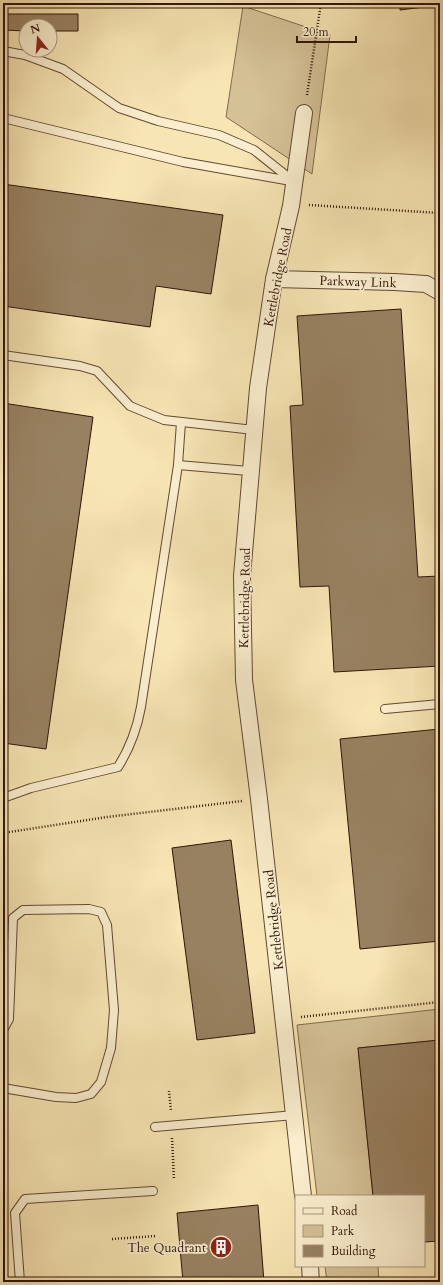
<svg xmlns="http://www.w3.org/2000/svg" width="443" height="1285" viewBox="0 0 443 1285" font-family="Cardo,serif">
<style>
.green{fill:#d5c196;stroke:#836a4f}
.building{fill:#988161;stroke:#311408}
.lines{fill:none;stroke-linecap:round;stroke-linejoin:round}
.service-casing{stroke:#624833;stroke-width:10}
.minor-casing{stroke:#624833;stroke-width:18}
.path{stroke:#311408;stroke-width:2.5;stroke-dasharray:1 2;stroke-linecap:butt}
.service{stroke:#faeece;stroke-width:8}
.minor{stroke:#faeece;stroke-width:16}
.labels{text-anchor:middle;stroke-width:3.5;stroke-linejoin:round;paint-order:stroke}
.street-label{font-size:13px;fill:#311408;stroke:#faeece}
.poi-label{font-size:13px;fill:#311408;stroke:#faeece;text-anchor:end}
</style>
<rect width="100%" height="100%" fill="#f7e5b3"/>
<filter id="stains"><feTurbulence type="fractalNoise" baseFrequency=".005" numOctaves="4"/><feColorMatrix values="0 0 0 0 .2 0 0 0 0 .09 0 0 0 0 .02 0 0 0 .5 -.17"/></filter>
<radialGradient id="worn" r=".72"><stop offset=".6" stop-color="#630" stop-opacity="0"/><stop offset="1" stop-color="#630" stop-opacity=".3"/></radialGradient>
<!-- green -->
<g class="green">
<polygon points="243,6 330,35 312,174 226,117"/>
<polygon points="440,1009 440,1040 358,1048 373,1196 317,1196 297,1025"/>
<polygon points="325,1266 378,1266 379,1282 327,1282"/>
</g>
<!-- building -->
<g class="building">
<polygon points="400,3 440,3 440,5 400,10"/>
<polygon points="3,14 78,14 78,31 50,31 50,26 26,26 26,31 3,30"/>
<polygon points="3,184 223,215 211,294 156,286 150,327 3,306"/>
<polygon points="401,309 418,577 440,576 440,666 334,672 329,586 300,587 290,406 303,405 297,316"/>
<polygon points="3,403 93,417 46,749 3,743"/>
<polygon points="439,729 440,941 360,949 340,739"/>
<polygon points="231,840 255,1033 197,1040 172,848"/>
<polygon points="440,1040 440,1241 424,1242 424,1196 373,1196 358,1048"/>
<polygon points="258,1205 264,1282 183,1282 177,1213"/>
</g>
<g class="lines">
<!-- service casing -->
<g class="service-casing">
<g id="service">
<polyline points="3,51 25,55 63,69 119,108 158,121 219,135 254,150 293,181"/>
<polyline points="3,118 183,162 291,181"/>
<polyline points="3,355 80,366 97,371 130,406 164,420 254,430"/>
<polyline points="178,465 249,471"/>
<polyline points="385,709 440,704"/>
<path d="M 3,798 L 31,788 L 118,767 C 130,748 137,729 141,707 L 178,465 L 181,422"/>
<polyline points="3,1030 9,1019 13,918 23,910 89,909 101,912 107,925 114,1010 111,1048 101,1082 91,1094 76,1098 56,1097 3,1088"/>
<polyline points="155,1127 295,1115"/>
<polyline points="20,1282 15,1213 25,1199 153,1191"/>
</g>
</g>
<!-- minor casing -->
<g class="minor-casing">
<g id="minor">
<polyline points="274,279 395,282 426,284 440,292"/>
<polyline points="303,1196 259,799 244,680 242,576 258,388 274,279 291,206 304,113"/>
<polyline points="310,1266 311,1282"/>
</g>
</g>
<!-- path -->
<g class="path">
<polyline points="307,95 321,3"/>
<polyline points="309,205 440,213"/>
<polyline points="3,833 107,817 242,801"/>
<polyline points="301,1017 440,1002"/>
<polyline points="169,1091 171,1111"/>
<polyline points="172,1138 174,1180"/>
<polyline points="112,1239 156,1236"/>
</g>
<!-- service -->
<use href="#service" class="service"/>
<!-- minor -->
<use href="#minor" class="minor"/>
</g>
<!-- icons -->
<defs>
<g id="building-disc" transform="scale(1.15)"><circle r="9.5" fill="#8f2418" stroke="#faeece"/><path d="M-4-6H4V6H1V3H-1V6H-4ZM-2.5-4.3h1.7v1.8h-1.7ZM.8-4.3h1.7v1.8H.8ZM-2.5-1h1.7V.8h-1.7ZM.8-1h1.7V.8H.8Z" fill="#fff"/></g>
</defs>
<g fill-rule="evenodd">
<use href="#building-disc" x="221" y="1247"/>
</g>
<g class="labels">
<!-- street labels -->
<g class="street-label">
<text transform="translate(277 277) rotate(-79)" y="5">Kettlebridge Road</text>
<text transform="translate(358 281) rotate(2)" y="5">Parkway Link</text>
<text transform="translate(244 598) rotate(-89)" y="5">Kettlebridge Road</text>
<text transform="translate(273 920) rotate(-96)" y="5">Kettlebridge Road</text>
</g>
<!-- poi labels -->
<g class="poi-label">
<text x="206" y="1252">The Quadrant</text>
</g>
</g>
<!-- margin -->
<rect width="443" height="1285" fill="none" stroke="#f7e5b3" stroke-width="16"/>
<rect x="4" y="4" width="435" height="1277" fill="none" stroke="#311408" stroke-width="2"/>
<rect x="8" y="8" width="427" height="1269" fill="none" stroke="#311408"/>
<!-- legend -->
<rect x="295" y="1195" width="130" height="72" fill="#faeece" stroke="#aa977f"/>
<rect x="303" y="1208" width="20" height="6" fill="#faeece" stroke="#aa977f"/>
<text x="331" y="1215" font-size="12" fill="#311408">Road</text>
<rect x="303" y="1225" width="20" height="12" fill="#d5c196" stroke="#aa977f"/>
<text x="331" y="1235" font-size="12" fill="#311408">Park</text>
<rect x="303" y="1245" width="20" height="12" fill="#988161" stroke="#aa977f"/>
<text x="331" y="1255" font-size="12" fill="#311408">Building</text>
<!-- north arrow -->
<g transform="translate(38 38) rotate(343)"><circle r="19" fill="#faeece" stroke="#aa977f"/>
<path d="M0-3L7 15L0 10L-7 15Z" fill="#8f2418"/>
<text y="-6" font-size="11" font-weight="bold" text-anchor="middle" fill="#311408">N</text>
</g>
<!-- scale -->
<path d="M297 36v6h59v-6" fill="none" stroke="#311408" stroke-width="2"/>
<text x="303" y="36" font-size="12" fill="#311408" stroke="#faeece" stroke-width="3" paint-order="stroke">20 m</text>
<rect width="100%" height="100%" filter="url(#stains)"/>
<rect width="100%" height="100%" fill="url(#worn)"/>
</svg>
